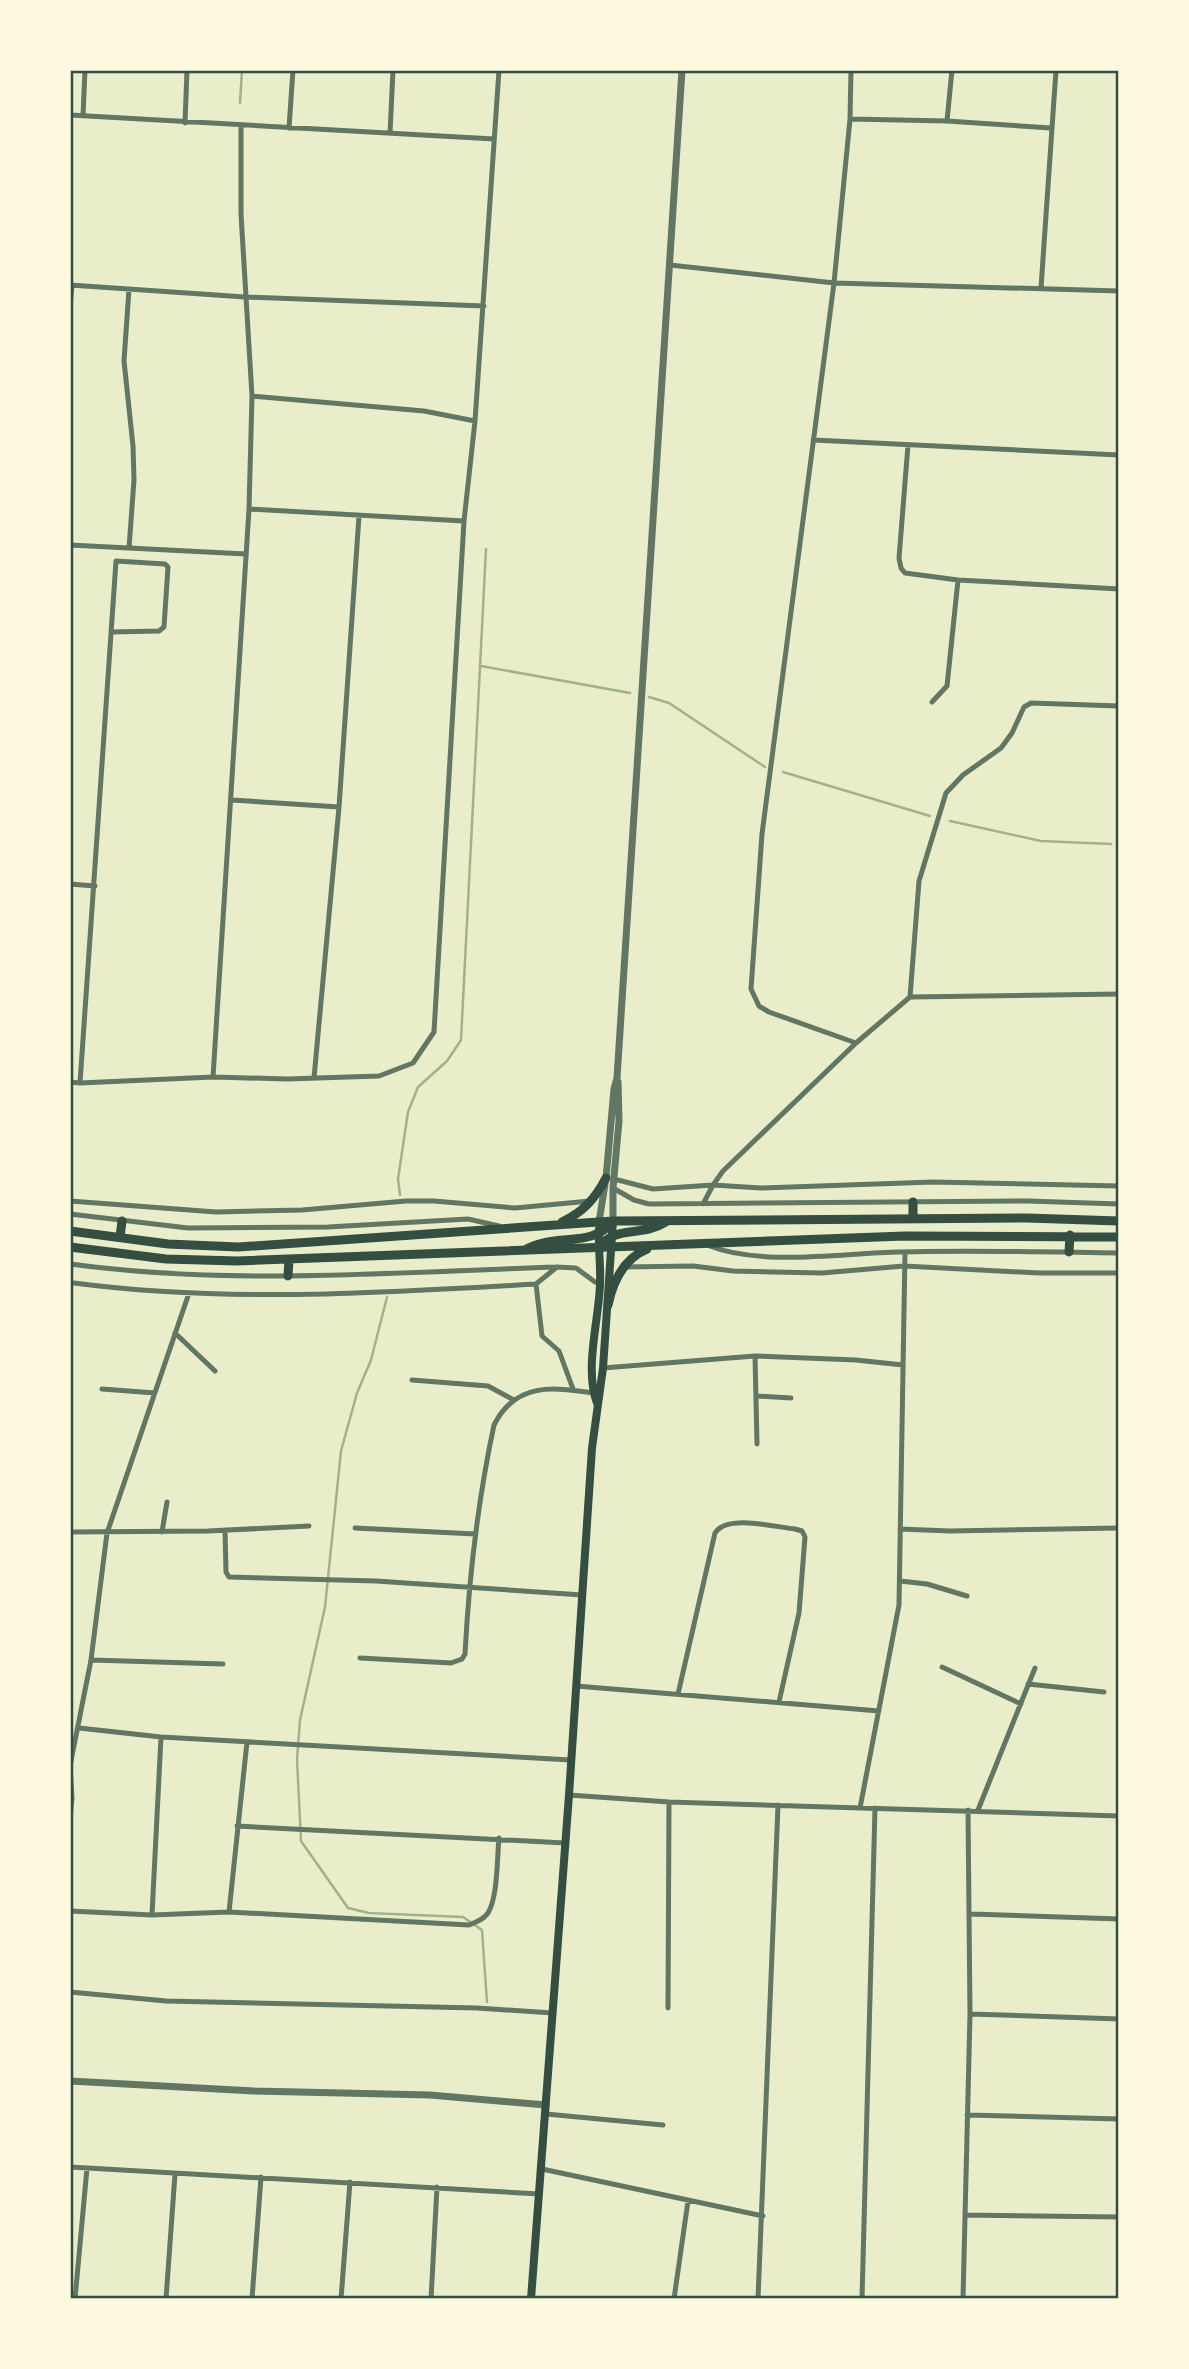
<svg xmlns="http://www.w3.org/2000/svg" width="1189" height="2369" font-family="'PT Sans Narrow',sans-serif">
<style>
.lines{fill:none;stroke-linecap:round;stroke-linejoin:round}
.stream{stroke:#a3b18a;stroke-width:2.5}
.minor{stroke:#617663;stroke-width:5}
.tertiary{stroke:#617663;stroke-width:7}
.secondary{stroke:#344e41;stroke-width:8}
.trunk{stroke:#344e41;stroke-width:9}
.neatline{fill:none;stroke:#344e41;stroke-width:2.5}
</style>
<rect width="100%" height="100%" fill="#e9edc9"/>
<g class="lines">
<!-- stream -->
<path class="stream" d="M240,103L242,70
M481,666L630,693
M649,697L669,703L765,767
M783,772L930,816
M950,821L1041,841L1111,844
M400,1195L398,1179L408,1112L418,1087L447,1061L461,1040L486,549
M387,1297L371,1360L357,1393L341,1451L325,1607L300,1720L297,1759L301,1841L348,1908L369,1913L463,1917L482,1930L487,2002"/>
<!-- minor -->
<path class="minor" d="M851,70L850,119L834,283L762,834L751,989L759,1006L769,1012L856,1043
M70,115L494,139
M83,116L85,70
M850,119L947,121L1051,128
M947,121L952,70
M185,123L187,70
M289,128L293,70
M390,133L393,70
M670,265L834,283L1119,291
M70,285L245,297L484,306
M1041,288L1056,70
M129,289L124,361L133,446L134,480L129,548
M70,306L72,285
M252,396L424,411L475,421L499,70
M813,440L1119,455
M908,445L899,558L901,568L905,573L958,580L1119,589
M249,509L464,521
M70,545L246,554
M932,702L947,686L958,580
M232,800L339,807
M70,884L95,886
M910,997L919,881L946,793L963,775L1001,748L1012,733L1024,707L1031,703L1119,706
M213,1077L287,1079L379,1076L413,1063L434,1032L464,521L475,421
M314,1078L339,807L359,516
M70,1082L80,1083L213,1077L249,509L252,396L241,214V127
M80,1083C93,909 103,735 116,561L165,564L168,567L164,627L159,631L111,632
M614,1179L653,1189L713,1185L761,1188L933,1182L1119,1186
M613,1188L634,1200L649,1204L1028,1201L1119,1204
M70,1201L216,1212L302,1210L406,1201H434L515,1208L590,1201
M703,1204L713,1185L723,1171L856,1043L910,997L1119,994
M70,1214L188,1228L328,1227L468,1219L499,1226
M707,1245C762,1267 841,1253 899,1252C972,1250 1046,1252 1119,1253
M70,1264C232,1286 394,1272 557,1267L576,1268L595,1282L600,1283
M623,1267L693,1266L733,1271L822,1273L904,1266L1039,1273H1119
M74,1283C227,1303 382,1293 536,1284L557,1267
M536,1284L542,1336L559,1351L573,1389
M175,1333L215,1371
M755,1356L757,1444
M603,1368L755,1356L856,1360L903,1365
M412,1380L488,1386L512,1399
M102,1389L155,1393
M756,1396L791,1398
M355,1528L475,1534
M900,1529L950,1531L1119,1528
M225,1530L226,1572L229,1577L376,1581L582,1595
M70,1532L208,1531L309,1526
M162,1532L167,1502
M900,1581L927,1584L967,1596
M360,1658L451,1663L462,1659L465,1654C469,1577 478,1500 494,1425C516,1382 552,1387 594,1393
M91,1660L223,1664
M942,1667L1021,1704
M1028,1684L1104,1692
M576,1686L879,1711
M678,1694L715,1533C727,1514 775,1527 795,1529L802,1531L805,1537L799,1613L779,1702
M79,1728L161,1737L571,1760
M70,1766L91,1660L107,1533L189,1293
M70,1767L72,1798L70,1819
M569,1795L669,1802L1119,1816
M860,1808L899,1605L905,1252
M978,1810L1035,1668
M237,1826L565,1843
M70,1911L152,1915L229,1912L469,1925C476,1922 483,1920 488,1913C498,1897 497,1857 499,1838
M229,1912L247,1742
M971,1914L1119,1919
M152,1915L161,1737
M70,1992L166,2001L477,2008L553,2013
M668,2008L669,1802
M970,2014L1119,2019
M546,2114L663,2125
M967,2115L1119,2119
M70,2167L539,2194
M542,2169L763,2216
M965,2215L1119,2217
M75,2299L87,2168
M166,2299L175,2174
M252,2299L261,2177
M341,2299L350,2182
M431,2299L437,2187
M674,2299L688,2201
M758,2299L778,1805
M862,2299L875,1808
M963,2299L970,2014L968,1810"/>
<!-- tertiary -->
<path class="tertiary" d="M613,1221V1188L619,1121L618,1082
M599,1222L606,1178L614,1089L617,1078L682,70
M70,2081L254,2091L430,2095L546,2105"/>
<!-- secondary -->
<path class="secondary" d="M597,1403C584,1369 599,1320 600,1284C601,1266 598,1247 599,1229
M531,2299L569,1795L592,1448L603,1368L613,1221"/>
<!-- trunk -->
<path class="trunk" d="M913,1202V1219
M562,1222C583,1212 595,1199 606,1178
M70,1231L168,1244L238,1247L613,1221L1027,1218L1119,1221
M120,1237L122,1221
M70,1247L166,1259L237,1261L905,1236L1119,1237
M598,1248C617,1224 640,1238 666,1222
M525,1250C556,1232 592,1249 613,1221
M1069,1252L1070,1235
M288,1276L289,1259
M608,1305C613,1281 623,1259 647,1249"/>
</g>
<!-- border -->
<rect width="1189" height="2369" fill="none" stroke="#fefae0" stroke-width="144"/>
<rect x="72" y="72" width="1045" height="2225" class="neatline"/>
</svg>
